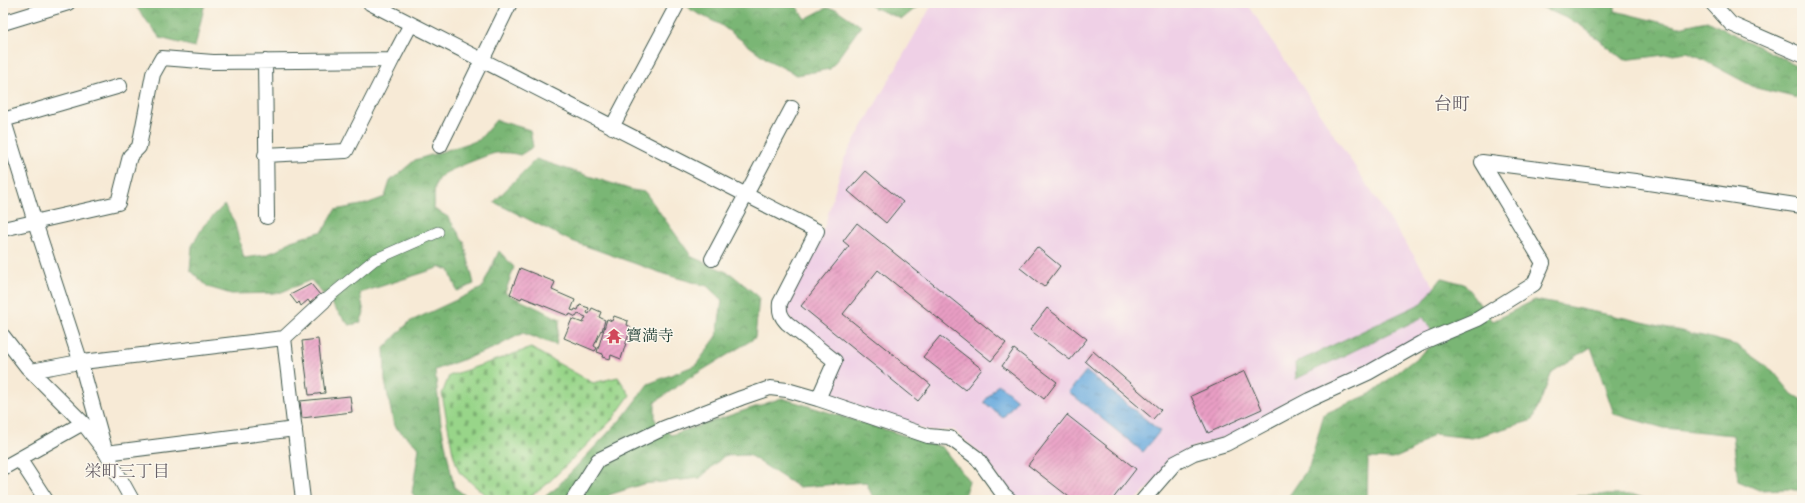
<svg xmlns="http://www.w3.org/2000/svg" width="1805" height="503" font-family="'IM FELL DW Pica','Noto Serif JP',serif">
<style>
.built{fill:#efd0e6}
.forest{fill:url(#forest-crowns);stroke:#4c7a54}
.cemetery{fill:url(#cemetery-stones);stroke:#5c895e}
.water{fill:url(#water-ripples);stroke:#457489}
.building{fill:url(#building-hatch)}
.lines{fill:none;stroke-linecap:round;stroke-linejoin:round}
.pedestrian-casing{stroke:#3f574c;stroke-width:12}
.minor-casing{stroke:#3f574c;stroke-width:16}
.pedestrian{stroke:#fff;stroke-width:11}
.minor{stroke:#fff;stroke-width:14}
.labels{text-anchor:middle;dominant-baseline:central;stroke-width:3;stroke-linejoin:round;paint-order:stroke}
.poi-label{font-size:16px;fill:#1f3d34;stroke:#fbf7ec;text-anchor:start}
.neighbourhood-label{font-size:17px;fill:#665f66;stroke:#fbf7ec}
.quarter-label{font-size:18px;fill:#665f66;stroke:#fbf7ec}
</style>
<defs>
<pattern id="forest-crowns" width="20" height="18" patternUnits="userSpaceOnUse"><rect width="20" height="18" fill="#7ab675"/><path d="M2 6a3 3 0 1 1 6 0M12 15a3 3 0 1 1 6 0" fill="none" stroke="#639561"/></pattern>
<pattern id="cemetery-stones" width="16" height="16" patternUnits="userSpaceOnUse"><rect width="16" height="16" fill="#98d589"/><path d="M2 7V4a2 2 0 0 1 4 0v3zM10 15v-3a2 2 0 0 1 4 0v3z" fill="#7bae71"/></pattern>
<pattern id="water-ripples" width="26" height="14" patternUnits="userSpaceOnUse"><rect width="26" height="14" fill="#6babde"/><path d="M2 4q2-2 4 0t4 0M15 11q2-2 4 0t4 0" fill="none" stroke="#578cb5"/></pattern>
<pattern id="building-hatch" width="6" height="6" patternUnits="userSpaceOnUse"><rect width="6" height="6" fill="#e99ec4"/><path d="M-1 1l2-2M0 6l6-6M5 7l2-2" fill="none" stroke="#bc82a0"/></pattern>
</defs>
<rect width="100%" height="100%" fill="#fbf7ec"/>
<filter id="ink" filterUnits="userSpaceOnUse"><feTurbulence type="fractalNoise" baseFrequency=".025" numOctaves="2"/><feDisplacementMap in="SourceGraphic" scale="8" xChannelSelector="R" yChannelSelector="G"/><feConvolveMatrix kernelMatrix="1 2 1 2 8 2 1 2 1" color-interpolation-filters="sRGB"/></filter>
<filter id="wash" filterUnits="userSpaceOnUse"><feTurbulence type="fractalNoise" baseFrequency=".012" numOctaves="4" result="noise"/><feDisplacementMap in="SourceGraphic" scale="16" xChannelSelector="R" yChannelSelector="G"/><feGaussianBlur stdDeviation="0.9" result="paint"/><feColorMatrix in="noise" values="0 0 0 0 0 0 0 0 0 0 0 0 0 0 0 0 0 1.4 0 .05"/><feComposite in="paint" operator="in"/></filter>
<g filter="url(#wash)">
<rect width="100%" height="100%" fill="#f7ead6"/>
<!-- built -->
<path class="built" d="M933,3H1247L1457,321L1232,435L1191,448L1136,500H1018L1010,493L984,457L954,430L928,431L828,396L826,391L841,360L792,321L785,308L824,228L844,159Z"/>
<!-- forest -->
<path class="forest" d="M133,3H205L195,47L160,38Z
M685,3H794L805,19L826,8L836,9L861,26L830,69L797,75L768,60L721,25L691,10Z
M868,3H922L902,19L872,7Z
M1533,3H1615V11L1679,27L1707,21L1802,68V99L1756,88L1688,52L1624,60L1579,24Z
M496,120L530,130L533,147L520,155C513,153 504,152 496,153C489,154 446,171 441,176C432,183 435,198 434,209L448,217L464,242L474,284L457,291L449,270L441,267L360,293L364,313L360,323L349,325L311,280L279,293L231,294L208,287L190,270L192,246L204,225L224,205L234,221L244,258L265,255L278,250L291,241L323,231L335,210L366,204L385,197L390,181L415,160L479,140Z
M536,159L632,190L645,192L692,257L731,274L759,297L755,338L688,379L655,402V420L671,435L782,398L942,447L969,481L963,500H874L866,482L798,487L749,455L724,456L700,478L643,484L609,495L605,500H540L555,489L623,417L648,384L696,365L717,336L722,300L707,286L667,275L569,240L494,202Z
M499,251L514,267L505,293L560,319L556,345L523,333L494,348L435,370L441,424L454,487L471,500H418L412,493L419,448L394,426L385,381L384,348L409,322L482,288Z
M1442,278L1464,284L1493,321L1535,300L1625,318L1707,337L1736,345L1773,371L1792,394L1802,400V491L1788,489L1759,490L1738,481L1733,435L1664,428L1614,414L1591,347L1552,372L1533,420L1472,438L1434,434L1411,451L1393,459L1368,458L1367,500H1286L1309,467L1324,414L1370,394L1438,341L1423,317L1296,379L1295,363L1422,303Z
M1580,495H1634L1649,500H1570Z"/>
<!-- cemetery -->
<path class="cemetery" d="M531,348L593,383L618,377L630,395L612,420L546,485L525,500H491L459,472L453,453L442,394L449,376Z"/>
<!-- water -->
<path class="water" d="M1086,371L1160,431L1143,452L1069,392Z
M998,384L1017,400L1003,418L984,402Z"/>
<g id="blocks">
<!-- building -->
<path class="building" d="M866,171L903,202L886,223L848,191Z
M857,223L1006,343L991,361L878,270L843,314L931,385L918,401L801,306L849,246L843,241Z
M1037,247L1060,266L1044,287L1020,268Z
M520,268L555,282L552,290L575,300L571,310L574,311L575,309L578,310L580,305L589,308L587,313L589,314L592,308L601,312L599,317L605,320L602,331L601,330L594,346L597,348L595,351L564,338L572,319L583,323L586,317L578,314L576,317L570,314L569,316L522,297L521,299L510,294Z
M311,284L320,295L310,303L308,300L301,306L299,302L297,304L290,295Z
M1047,308L1087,339L1070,360L1030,330Z
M614,316L628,321L627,325L631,327L621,359L611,355L610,359L602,357L603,354L597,352L607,319L612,321Z
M940,336L982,369L965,390L923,357Z
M318,339L325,393L309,395L302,341Z
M1014,349L1057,382L1044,399L1002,366Z
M1093,351L1161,410L1153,419L1085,361Z
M1245,371L1262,409L1208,433L1191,396Z
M350,396L352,412L302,418L300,401Z
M1067,415L1136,469L1112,500H1073L1028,465Z"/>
</g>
</g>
<g filter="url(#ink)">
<use href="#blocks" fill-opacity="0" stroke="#3f574c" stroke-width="1"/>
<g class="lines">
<defs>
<path id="pedestrian" d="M324,301L374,260L438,232"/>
<path id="minor" d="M370,3L817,231L780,303C779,312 781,317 787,323L835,361L818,399
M1712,3L1731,24L1802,55
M3,23L68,3
M265,61L267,217
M3,118L35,222L81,363L106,453
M3,120L120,86
M612,127L676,7
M440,146L510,3
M265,155L346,151L392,60
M1482,162L1635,181L1802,206
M3,229L118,203L130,156L139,147L153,74L162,58L213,62L392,60L411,24
M712,259L792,108
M3,336L27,367L83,423L106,453L132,500
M284,338L303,500
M31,371L74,363L284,338L324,301
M106,453L295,429
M20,460L46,500
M3,468L83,423
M573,500L598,460L664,428L741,398L770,388L787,390L818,399L928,436L950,438L977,458L1003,494L1010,500
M1143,500L1175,463L1194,453L1226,444L1309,400L1368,373L1421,343L1478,319L1534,284L1543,263L1482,162"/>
</defs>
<!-- pedestrian casing -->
<use href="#pedestrian" class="pedestrian-casing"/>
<!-- minor casing -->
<use href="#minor" class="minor-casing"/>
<!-- pedestrian -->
<use href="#pedestrian" class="pedestrian"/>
<!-- minor -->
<use href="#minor" class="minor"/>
</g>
</g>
<!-- icons -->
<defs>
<symbol id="temple-bare" viewBox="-9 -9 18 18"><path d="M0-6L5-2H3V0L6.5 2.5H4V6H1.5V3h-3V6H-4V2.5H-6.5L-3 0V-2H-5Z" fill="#d1495b" stroke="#fbf7ec" stroke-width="2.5" paint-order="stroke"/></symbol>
</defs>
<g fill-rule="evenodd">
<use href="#temple-bare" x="603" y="325" width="22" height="22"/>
</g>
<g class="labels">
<!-- poi labels -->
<g class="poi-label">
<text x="626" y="336">寶満寺</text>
</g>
<!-- neighbourhood labels -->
<g class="neighbourhood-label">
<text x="127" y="472">栄町三丁目</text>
</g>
<!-- quarter labels -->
<g class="quarter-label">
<text x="1452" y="105">台町</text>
</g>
</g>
<!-- margin -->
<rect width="1805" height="503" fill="none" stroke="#fbf7ec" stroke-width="16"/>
</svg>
